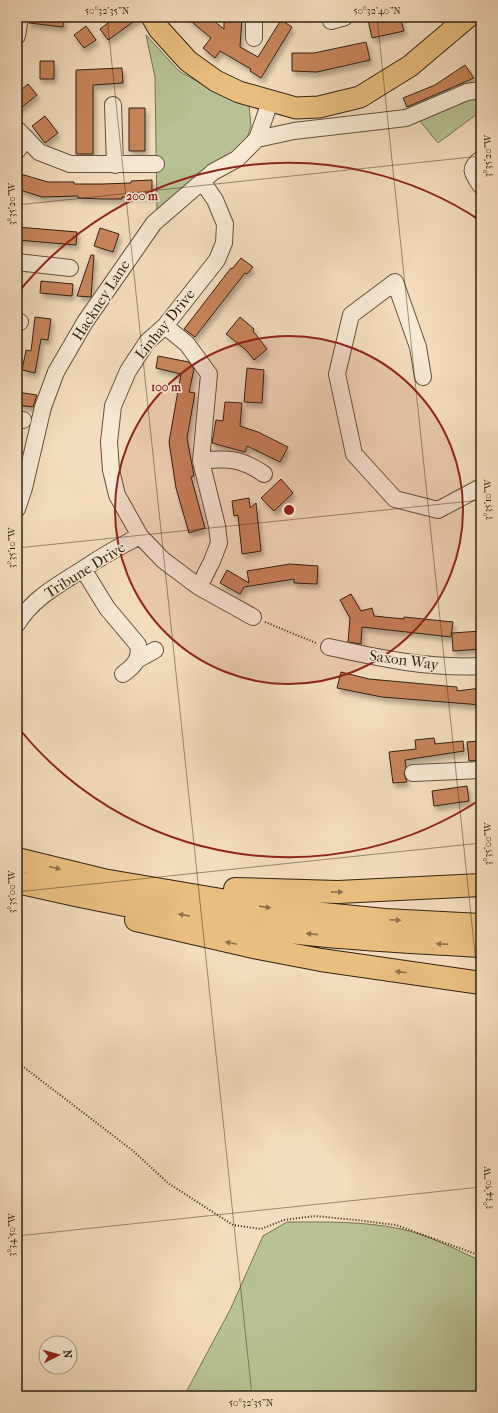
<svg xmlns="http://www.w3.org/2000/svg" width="498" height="1413" font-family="'IM FELL French Canon',serif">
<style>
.green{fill:#b8c294;stroke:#747253}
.building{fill:#c8855b;stroke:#312312;filter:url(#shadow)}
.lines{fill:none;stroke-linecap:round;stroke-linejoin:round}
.minor-casing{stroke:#62523d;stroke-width:18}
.major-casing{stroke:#312312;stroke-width:23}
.highway-casing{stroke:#312312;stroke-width:24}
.path{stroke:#312312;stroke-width:2;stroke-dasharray:1 2;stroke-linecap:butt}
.minor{stroke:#f8e9d5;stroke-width:16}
.major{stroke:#eabe7f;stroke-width:21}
.highway{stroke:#eabe7f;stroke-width:22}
.oneway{fill:#8e7048}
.ticks{fill:none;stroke:#312312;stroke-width:1;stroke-opacity:0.45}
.ring{fill:none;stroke:#8f2418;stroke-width:2}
.labels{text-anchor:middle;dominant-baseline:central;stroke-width:3;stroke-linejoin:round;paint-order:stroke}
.street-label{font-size:15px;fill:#312312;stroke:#f8e9d5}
.centre{fill:#8f2418;stroke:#f8e9d5;stroke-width:2}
.ring-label{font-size:12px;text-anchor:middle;font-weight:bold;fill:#8f2418;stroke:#f8e9d5;stroke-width:3;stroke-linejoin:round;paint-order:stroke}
.neatline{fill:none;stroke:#312312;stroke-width:1.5}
.ticks-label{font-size:10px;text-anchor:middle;fill:#312312}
</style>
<defs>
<filter id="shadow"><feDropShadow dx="2.5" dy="4.5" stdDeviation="2" flood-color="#0004"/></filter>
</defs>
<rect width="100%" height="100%" fill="#f4ddbe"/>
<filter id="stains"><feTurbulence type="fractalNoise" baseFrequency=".005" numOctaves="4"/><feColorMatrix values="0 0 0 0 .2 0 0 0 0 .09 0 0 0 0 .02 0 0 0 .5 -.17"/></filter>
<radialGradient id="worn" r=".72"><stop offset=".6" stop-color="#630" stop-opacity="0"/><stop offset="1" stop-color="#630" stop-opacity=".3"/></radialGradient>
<!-- green -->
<path class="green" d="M146,35L179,71L216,92L249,105L251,126L247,138L235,152L157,214L155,77Z
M481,98V111L438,143L419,120L466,100Z
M287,1222C326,1222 363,1221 401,1229C429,1235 455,1249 481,1261V1396H184L230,1310L263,1236Z"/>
<!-- building -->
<path class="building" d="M29,17H64L63,27L29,23Z
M116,17H140L108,40L100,29Z
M186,17H209L224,29V17H242L240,47L258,57L281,20L292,27L261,78L250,71L251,69L220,51L215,58L203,48L211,38Z
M380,17H400L404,31L372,38L368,20Z
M86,26L96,40L84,48L74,35Z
M366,42L370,60L317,72L292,71V53H314Z
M40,61H54V79H40Z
M465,65L474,78L407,107L403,98L435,85Z
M122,68L123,83L93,85V154H76V70Z
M28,84L37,95L17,111V93Z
M129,108H145V151H129Z
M45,116L58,133L45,143L32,126Z
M17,173L48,182H74V184H102L131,183V181L152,180V196L122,197V199H102L78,198V196L42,197L17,189Z
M17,227L77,232L76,245L17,240Z
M100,228L119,234L113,252L94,246Z
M91,255H94L91,297L77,296Z
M241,258L253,267L247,274L245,273L195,337L184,329L231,268L232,269Z
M41,281L73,284L72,296L40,293Z
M35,317L51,319L48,340L41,339L35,373L22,370L26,350L31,351Z
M240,317L254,329L253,331L267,349L254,360L246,350L226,334Z
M158,356L189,362L194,369L189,392L195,393L187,438L194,476L191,477L205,528L189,533L176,488L169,442L181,374L156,368Z
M247,368L264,370L262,403L244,402Z
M17,392L37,395L33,407L17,405Z
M225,402L242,403L240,426L258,432L288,447L280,462L247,446L245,452L212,443L216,420L223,421Z
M281,479L293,493L274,511L261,498Z
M249,498L250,508L256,503L261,551L242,554L238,515L234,516L232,501Z
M290,564L318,566L317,584L294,583V579L244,587L240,594L220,583L227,570L249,583L247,571Z
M351,594L361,611L372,608L374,616L404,619V617L453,622L451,637L362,627L361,644L348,642L350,618L340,600Z
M481,631V649L453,651L452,633Z
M341,672L369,679L457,687V691L481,688V705L382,697L337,688Z
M434,738L435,744L463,741L464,751L405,760L406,767L404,774L407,782L393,783L389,752L416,749L415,740Z
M481,741V760L469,761L467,742Z
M467,786L469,801L434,806L432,791Z"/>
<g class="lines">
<defs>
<path id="minor" d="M254,17V38
M450,18L452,17
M331,21L345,17
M17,36L20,17
M113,105L115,165
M17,129L39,152L70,164H156
M257,139L294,131L406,118L467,92L481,90
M17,151L26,138
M481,159C467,169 473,174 481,186
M202,181L215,200L225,224L224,243L217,260L165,326L147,342L128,371L113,406L109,442L111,470L117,495L140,536L163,560L199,587L253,617
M17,262L70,268
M17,322H20
M165,326L187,344L209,374L201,461L217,526L219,543L212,561L199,587
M423,377L418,347L395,282L351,315L337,374L354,454L395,499L438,510L481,487
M17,420H23
M201,461C227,458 241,458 264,474
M17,509L24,488L43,407L56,372L85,322L154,223L213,172L237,159L257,139L270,102
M83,569L107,608L138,645C141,659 134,666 123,674
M17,624C33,598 58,585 83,569C101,557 120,546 140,536
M329,647C379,658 429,669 481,666
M137,660L155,650
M413,773L481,770"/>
<path id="major" d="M152,17L159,29L188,61L216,81L239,92L296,108L319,107L360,97L410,66L468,17"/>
<path id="highway" d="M17,859L103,880L245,904L313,913L385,920L481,925
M17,882C107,903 199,920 291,932C354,940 418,942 481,946
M235,889L338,892L481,885
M136,920L258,948L321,960L481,983"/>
</defs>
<!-- minor casing -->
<use href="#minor" class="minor-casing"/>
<!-- major casing -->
<use href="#major" class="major-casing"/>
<!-- highway casing -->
<use href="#highway" class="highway-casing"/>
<!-- path -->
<path class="path" d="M265,622L316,643
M17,1062L132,1150L168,1183L233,1225L261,1229L284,1220L315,1216L356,1220L396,1225L481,1256"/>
<!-- minor -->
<use href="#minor" class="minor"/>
<!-- major -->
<use href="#major" class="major"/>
<!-- highway -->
<use href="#highway" class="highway"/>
</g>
<!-- one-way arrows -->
<defs><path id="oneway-solid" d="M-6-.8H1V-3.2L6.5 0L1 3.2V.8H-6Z"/></defs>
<g class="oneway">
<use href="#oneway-solid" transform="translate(55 868) rotate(13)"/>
<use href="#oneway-solid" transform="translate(337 892) rotate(-1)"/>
<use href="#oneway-solid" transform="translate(265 907) rotate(8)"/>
<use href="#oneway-solid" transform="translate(184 915) rotate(-169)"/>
<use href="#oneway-solid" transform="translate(395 920) rotate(3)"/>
<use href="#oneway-solid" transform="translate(312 934) rotate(-174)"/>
<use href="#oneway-solid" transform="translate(231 943) rotate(-168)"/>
<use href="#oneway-solid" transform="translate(442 944) rotate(-177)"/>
<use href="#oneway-solid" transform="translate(401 972) rotate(-173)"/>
</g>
<!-- ticks -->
<path class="ticks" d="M107,17L252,1396M377,17L481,1011M17,205L481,156M17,548L481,500M17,892L481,843M17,1236L481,1187"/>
<!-- distance rings -->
<circle cx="289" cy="510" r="174" fill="#8f2418" fill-opacity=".12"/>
<g class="ring">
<circle cx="289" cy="510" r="174"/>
<path d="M481 799A347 347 0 0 1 17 726M17 294A347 347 0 0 1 481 221"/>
</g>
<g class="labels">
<!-- street labels -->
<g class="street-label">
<text transform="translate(101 300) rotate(-57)">Hackney Lane</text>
<text transform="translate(165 324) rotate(-51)">Linhay Drive</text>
<text transform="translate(85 570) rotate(-32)">Tribune Drive</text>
<text transform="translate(404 660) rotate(8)">Saxon Way</text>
</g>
</g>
<circle cx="289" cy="510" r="6" class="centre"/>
<g class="ring-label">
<text x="142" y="200">200 m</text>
<text x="166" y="391">100 m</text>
</g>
<!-- margin -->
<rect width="498" height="1413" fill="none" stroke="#f4ddbe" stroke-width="44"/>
<!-- north arrow -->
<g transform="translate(58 1355) rotate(84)"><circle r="19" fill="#f8e9d5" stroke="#a89a87"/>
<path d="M0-3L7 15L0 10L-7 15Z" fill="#8f2418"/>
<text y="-6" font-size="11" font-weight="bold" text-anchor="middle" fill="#312312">N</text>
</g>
<rect x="22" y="22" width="454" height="1369" class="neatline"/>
<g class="ticks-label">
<text x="107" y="14">50°32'35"N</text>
<text x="377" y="14">50°32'40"N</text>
<text transform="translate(487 156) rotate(-90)" y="4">3°35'20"W</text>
<text transform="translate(11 204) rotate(-90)" y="4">3°35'20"W</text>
<text transform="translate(487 500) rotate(-90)" y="4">3°35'10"W</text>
<text transform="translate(11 548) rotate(-90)" y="4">3°35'10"W</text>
<text transform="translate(487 844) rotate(-90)" y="4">3°35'00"W</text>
<text transform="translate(11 892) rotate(-90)" y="4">3°35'00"W</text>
<text transform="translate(487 1188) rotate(-90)" y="4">3°34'50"W</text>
<text transform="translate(11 1235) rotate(-90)" y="4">3°34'50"W</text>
<text x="251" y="1406">50°32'35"N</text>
</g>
<rect width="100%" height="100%" filter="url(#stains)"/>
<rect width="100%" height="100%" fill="url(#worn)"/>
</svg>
